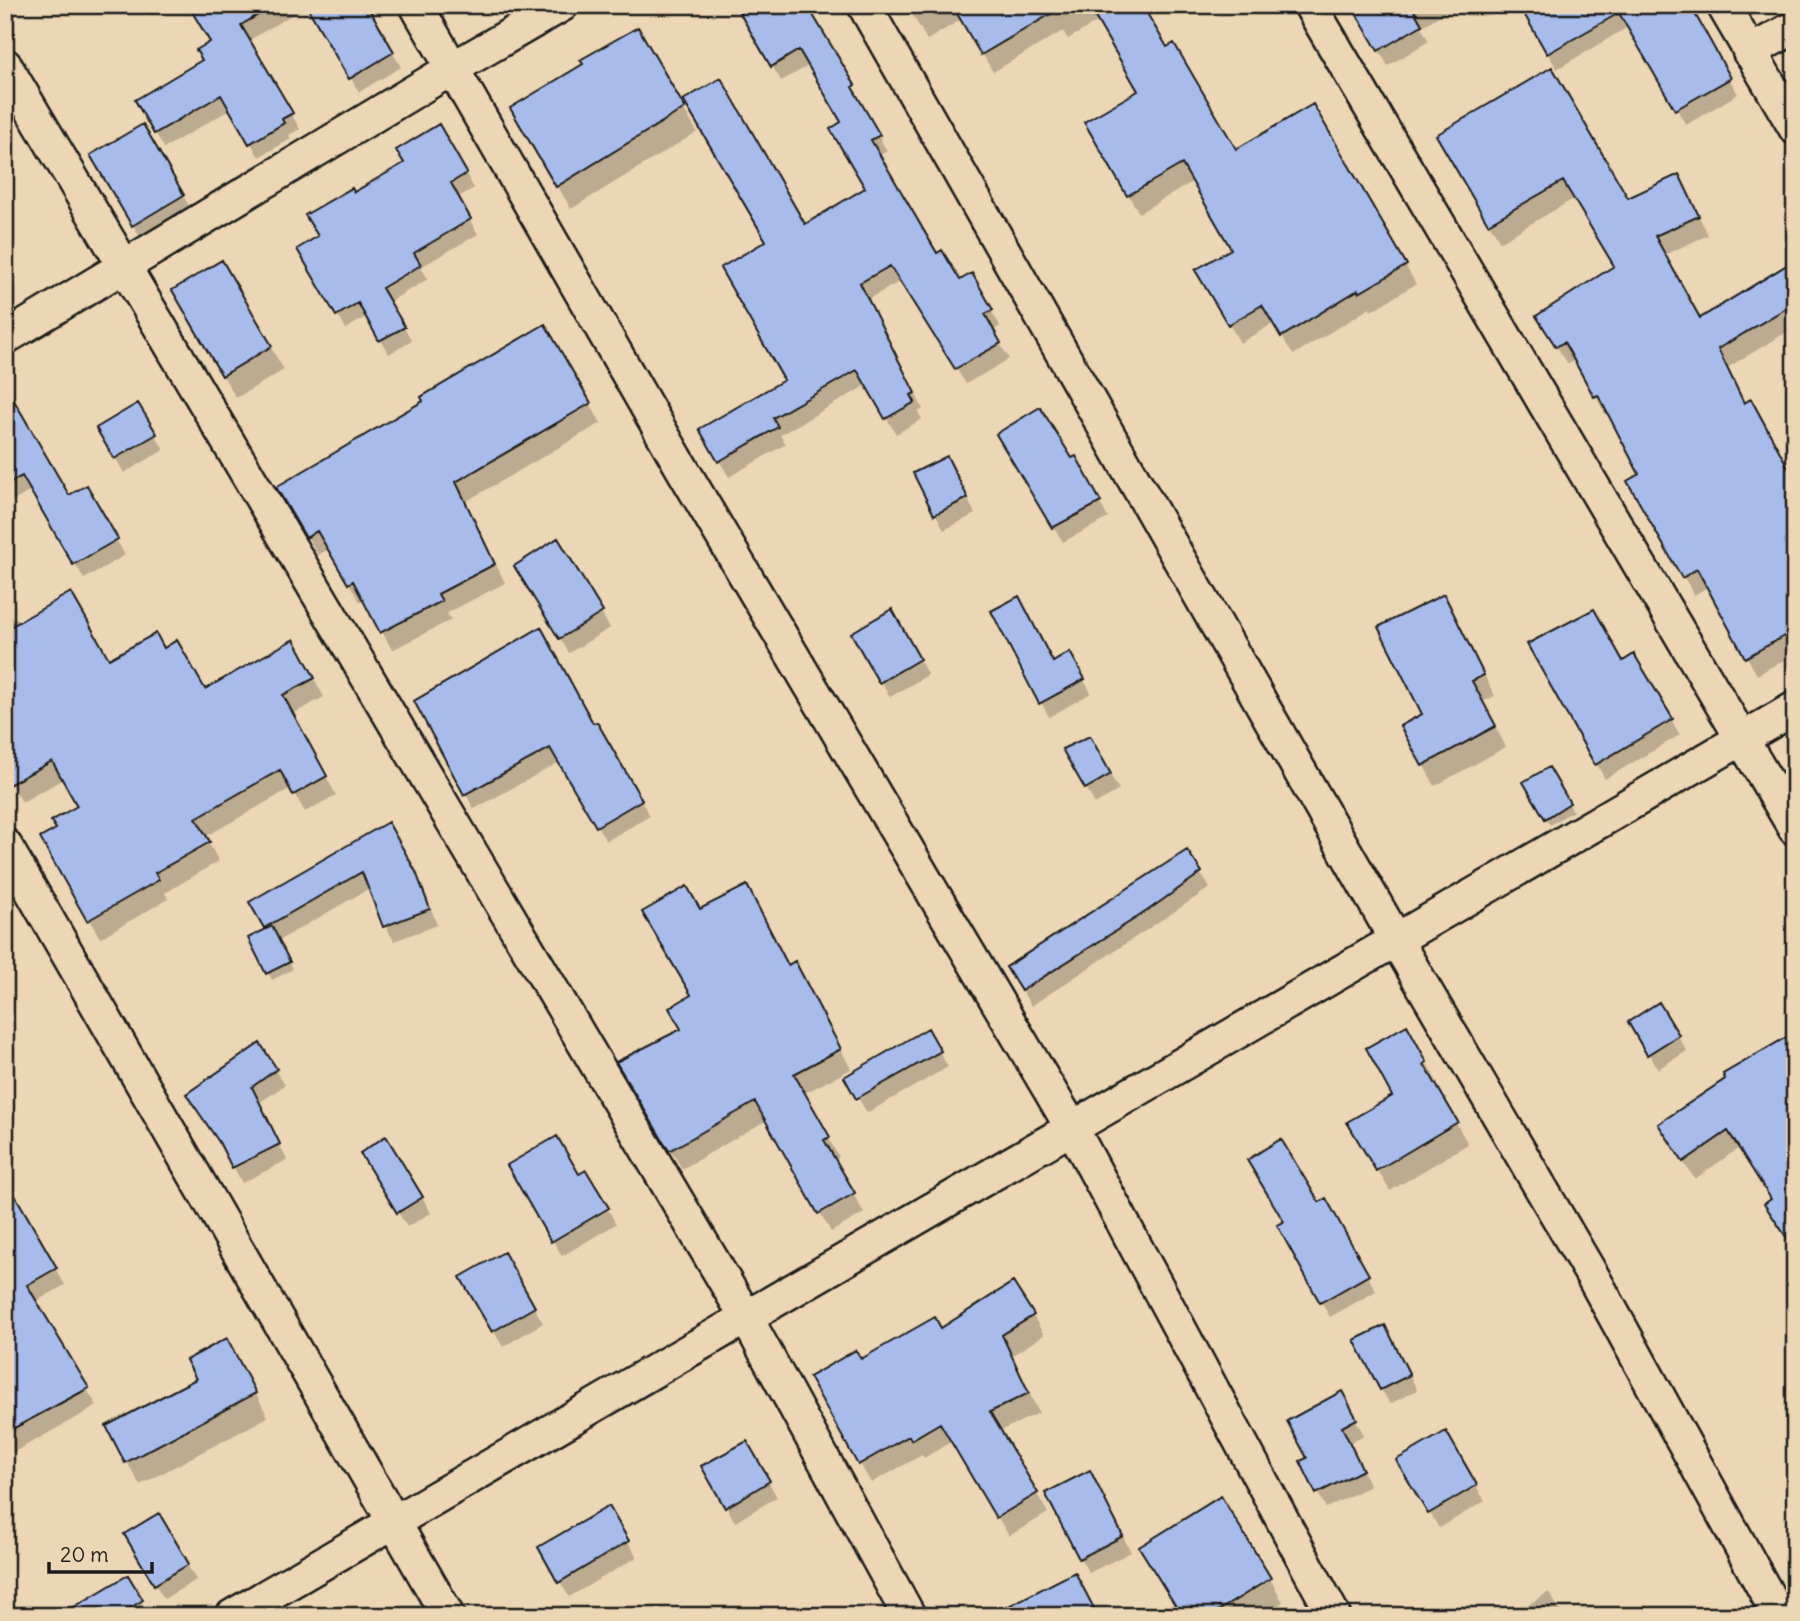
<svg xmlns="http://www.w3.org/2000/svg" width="1800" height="1621" font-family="Delius,sans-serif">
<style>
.shadow{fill:#0003}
.building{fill:#a8bceb;stroke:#1c1c1c;stroke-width:2}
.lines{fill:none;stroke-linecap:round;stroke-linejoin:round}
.street-casing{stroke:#1c1c1c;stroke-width:37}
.street{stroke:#ecd6b5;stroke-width:32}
</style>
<rect width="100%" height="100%" fill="#ecd6b5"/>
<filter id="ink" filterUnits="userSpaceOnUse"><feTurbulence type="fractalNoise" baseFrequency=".0143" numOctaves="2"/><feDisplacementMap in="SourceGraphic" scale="14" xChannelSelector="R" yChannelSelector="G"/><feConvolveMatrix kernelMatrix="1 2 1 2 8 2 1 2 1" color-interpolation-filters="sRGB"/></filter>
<g filter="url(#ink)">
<!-- shadow -->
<path class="shadow" d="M190,5H308L248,41L300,129L289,135L291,139L259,157L231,109L164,148L137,101L205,61L212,42Z
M308,5L393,53L401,67L359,92Z
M737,5H805L862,102L859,103L887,151L879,156L937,256L959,282L971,275L1000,326L993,331L1009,359L966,384L901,281L868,299L923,409L918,412L922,419L896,434L867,385L780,435L786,444L729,477L701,430L786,381L804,227L867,188L843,123L810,65L781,81Z
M907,5H1140L1166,49L1235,151L1313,106L1416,284L1371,311L1370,308L1293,355L1274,323L1240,343L1198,270L1234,249L1194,181L1139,213L1086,123L1140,92L1099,21L1068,39L1063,31L993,72L962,19L927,40Z
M1353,5H1457L1421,27L1429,41L1388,66Z
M1520,5L1688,6L1738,94L1686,125L1635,37L1632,39L1626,28L1557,69Z
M637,29L697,132L571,209L512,108L585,65Z
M143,126L192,211L142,240L93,155Z
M438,127L474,188L457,198L478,234L421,267L428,279L389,302L412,341L389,354L367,316L346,329L299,249L320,237L353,194L406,164Z
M1438,135L1627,201L1679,176L1708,235L1664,255L1700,320L1795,262V327L1727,368L1745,404L1795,482V654L1757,675L1708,587L1694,595L1630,481L1642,475L1609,413L1606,415L1576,360L1568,364L1549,335L1616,267L1575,198L1500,242Z
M222,262L284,370L236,398L174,291Z
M545,326L601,423L465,502L505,583L447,613L451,620L392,650L365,599L360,602L329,549L318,555L279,488L426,402Z
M5,388L68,497L86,487L125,555L84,579L32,490L5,506Z
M138,405L164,450L124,473L98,428Z
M998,435L1071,461L1084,474L1108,518L1063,542Z
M955,473L975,514L944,530L915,474Z
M558,541L610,628L569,653L517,567Z
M1443,596L1495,696L1482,702L1506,747L1435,786L1402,727L1424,715Z
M891,611L928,675L890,697L853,633Z
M993,612L1053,664L1070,655L1091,693L1049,717Z
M17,618L20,624L109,662L164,650L205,692L304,660L324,697L293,714L336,795L305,812L291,788L205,837L219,861L165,893L168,899L100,938L42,839L58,829L79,807L64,779L22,802L5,773V619L7,623Z
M1530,645L1623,663L1633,657L1680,735L1605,779Z
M416,702L593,726L596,724L650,816L606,841L560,762L474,809Z
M1089,738L1119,790L1095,804L1065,750Z
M1548,769L1573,811L1550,825L1526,783Z
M387,825L424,890L437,925L394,941L385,926L370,888L278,941L293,969L272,980L250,939L267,930L252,903Z
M1187,852L1210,888L1031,1006L1008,967Z
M700,911L788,966L806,982L851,1069L803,1094L839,1157L834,1160L864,1213L831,1232L767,1120L682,1169L619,1062L683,1030L693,996Z
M1659,1005L1687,1051L1658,1069L1630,1022Z
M927,1030L948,1067L867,1113L846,1077Z
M1795,1034V1249L1766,1205L1772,1200L1739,1148L1695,1179L1670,1143Z
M259,1046L285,1085L259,1103L287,1160L242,1183L225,1150Z
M1419,1049L1438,1084L1435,1086L1468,1144L1390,1191L1350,1123L1394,1097Z
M363,1153L422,1197L431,1213L407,1227Z
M509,1166L578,1176L587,1172L616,1224L562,1256Z
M5,1184L65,1285L35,1302L97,1406L5,1457Z
M1325,1200L1376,1291L1330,1317L1279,1226Z
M503,1254L543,1323L503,1347L462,1277Z
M1033,1316L1044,1335L1011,1356L1039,1413L1000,1431L1048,1513L1009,1536L952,1441L924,1458L922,1455L871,1483L811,1377L940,1330Z
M1393,1342L1417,1390L1390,1404L1381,1389Z
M240,1364L268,1417L140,1485L127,1462Z
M1341,1393L1364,1435L1349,1443L1370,1486L1326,1508L1318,1493L1309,1459Z
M1445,1434L1485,1501L1439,1528L1399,1461Z
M746,1443L777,1497L735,1522L704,1467Z
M1098,1488L1131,1552L1089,1573L1080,1558Z
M1795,1503V1521L1787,1507Z
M608,1508L637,1557L569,1597L540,1548Z
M158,1516L196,1580L164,1599L126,1534Z
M127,1578L149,1614L145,1616H61Z
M1270,1579L1283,1602L1261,1616H1183Z
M1549,1592L1563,1616H1509Z"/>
<!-- building -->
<path class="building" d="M188,5H275L241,25L293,113L282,119L284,123L249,144L221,95L154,134L135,100L202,60L196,50L210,42Z
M306,5H367L394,52L349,79Z
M735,5H807L855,85L852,87L880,135L871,140L937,253L942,250L960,280L972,273L993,310L985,314L1001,343L955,369L890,266L860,283L915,393L911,395L915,402L885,419L857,370L773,418L778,427L718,462L699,429L784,380L720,268L766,241L683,100L721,78L805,224L865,188L830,129L841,122L799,50L771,67Z
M952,5H1066L981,55Z
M1088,5H1142L1167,47L1174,43L1236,149L1313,104L1407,265L1359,293L1358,290L1281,337L1262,305L1228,325L1195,270L1231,249L1182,164L1127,196L1084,122L1138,91Z
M1351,5H1411L1422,25L1378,51Z
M1519,5H1690L1731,78L1675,110L1619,13L1547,54Z
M638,27L685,108L556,187L510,108L583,64L580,60Z
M1552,67L1628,198L1679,174L1699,216L1655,236L1700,318L1795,260V303L1718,349L1744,403L1751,399L1795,480V630L1745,658L1697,569L1682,578L1627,481L1639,474L1598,395L1594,397L1564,342L1556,347L1536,316L1614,266L1563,181L1488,224L1436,135Z
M143,124L184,195L132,226L90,155Z
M439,124L467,173L451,183L471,219L414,253L421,265L382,288L405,327L379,341L358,303L336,316L297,249L318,236L305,215L352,188L354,192L404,163L396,150Z
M222,260L272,346L222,376L172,290Z
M545,324L591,403L456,482L495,564L438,594L442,601L380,633L353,581L348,584L317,531L306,538L276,487L423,401L421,397Z
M5,385L69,495L87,485L118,539L73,565L22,476L5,485Z
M138,403L157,434L114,459L96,428Z
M1040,407L1072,458L1076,456L1101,502L1052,528L996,434Z
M947,456L968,498L934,515L913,473Z
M558,538L603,612L559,639L514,566Z
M71,592L109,659L156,633L164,648L177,640L205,689L294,639L315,678L283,695L327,776L293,795L280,770L196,818L210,842L155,873L159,880L87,921L40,838L56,829L51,821L77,806L52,761L5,787V630Z
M1444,594L1484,675L1472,681L1496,726L1422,766L1400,726L1422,714L1378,627Z
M1019,596L1053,662L1070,652L1085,679L1039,704L991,611Z
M892,609L920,659L879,683L851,633Z
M1594,609L1623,661L1634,654L1673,719L1595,765L1527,644Z
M541,627L593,723L597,722L642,800L596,827L550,748L464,795L414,701Z
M1090,736L1111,774L1085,789L1062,749Z
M1549,767L1570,803L1545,819L1523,782Z
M388,822L416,872L430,909L383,927L362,872L264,928L249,902Z
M1187,850L1202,872L1147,911L1021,991L1006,967Z
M747,885L788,965L795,961L841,1049L794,1074L830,1137L824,1140L855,1193L818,1214L755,1102L669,1151L616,1062L681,1029L669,1008L691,995L642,912L687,886L700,909Z
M272,926L290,962L266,974L248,938Z
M1659,1002L1679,1035L1647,1055L1628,1022Z
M1407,1025L1427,1062L1424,1064L1458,1122L1376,1171L1347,1122L1392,1096L1366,1048Z
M928,1028L941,1051L856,1099L844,1077Z
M1795,1032V1250L1764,1204L1771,1199L1728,1131L1683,1162L1658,1124L1725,1079L1723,1074Z
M260,1043L277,1069L252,1087L280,1144L232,1168L219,1142L186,1094Z
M386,1136L423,1197L397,1213L360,1153Z
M557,1136L579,1174L586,1170L609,1208L551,1242L507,1165Z
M1281,1139L1319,1202L1326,1198L1369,1275L1320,1303L1277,1225L1284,1222L1247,1160Z
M5,1178L57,1268L27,1285L89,1388L5,1433Z
M504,1252L535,1307L492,1332L460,1277Z
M1013,1282L1034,1315L1002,1335L1029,1393L990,1412L1038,1493L996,1518L940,1423L911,1440L909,1436L858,1465L809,1377L856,1350L861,1359L935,1317L941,1328Z
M1385,1325L1410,1375L1380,1390L1354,1340Z
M227,1338L256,1393L125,1463L106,1426L196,1379L186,1360Z
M1342,1391L1357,1419L1342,1427L1363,1470L1316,1494L1300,1461L1307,1458L1287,1421Z
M1446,1431L1477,1485L1428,1514L1396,1460Z
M747,1441L770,1481L725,1508L701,1466Z
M1090,1470L1123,1536L1079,1559L1045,1493Z
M1221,1496L1271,1578L1210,1616H1182L1139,1547Z
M609,1506L629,1541L558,1583L538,1547Z
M159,1513L189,1564L154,1585L124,1534Z
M1075,1572L1098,1616H989Z
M128,1575L143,1600L117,1616H59Z"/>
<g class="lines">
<defs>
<path id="street" d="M416,5L683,470L1072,1128L1334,1616
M864,5L1396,940L1593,1277L1779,1616
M1310,5L1795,829
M1723,5L1795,128
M1749,52L1795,27
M5,65L746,1317L909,1616
M5,338L453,68L562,5
M5,845L448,1616
M232,1616L1795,708"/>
</defs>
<!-- street casing -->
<use href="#street" class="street-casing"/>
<!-- street -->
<use href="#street" class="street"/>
</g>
</g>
<!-- margin -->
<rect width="1800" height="1621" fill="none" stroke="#ecd6b5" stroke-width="28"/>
<rect x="14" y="14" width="1772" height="1593" fill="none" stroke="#1c1c1c" stroke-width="2.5" filter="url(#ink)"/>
<!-- scale -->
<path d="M49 1562v10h103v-10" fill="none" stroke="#1c1c1c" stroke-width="3.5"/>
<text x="60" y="1562" font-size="21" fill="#1c1c1c" stroke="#ecd6b5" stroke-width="5" paint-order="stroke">20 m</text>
</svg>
